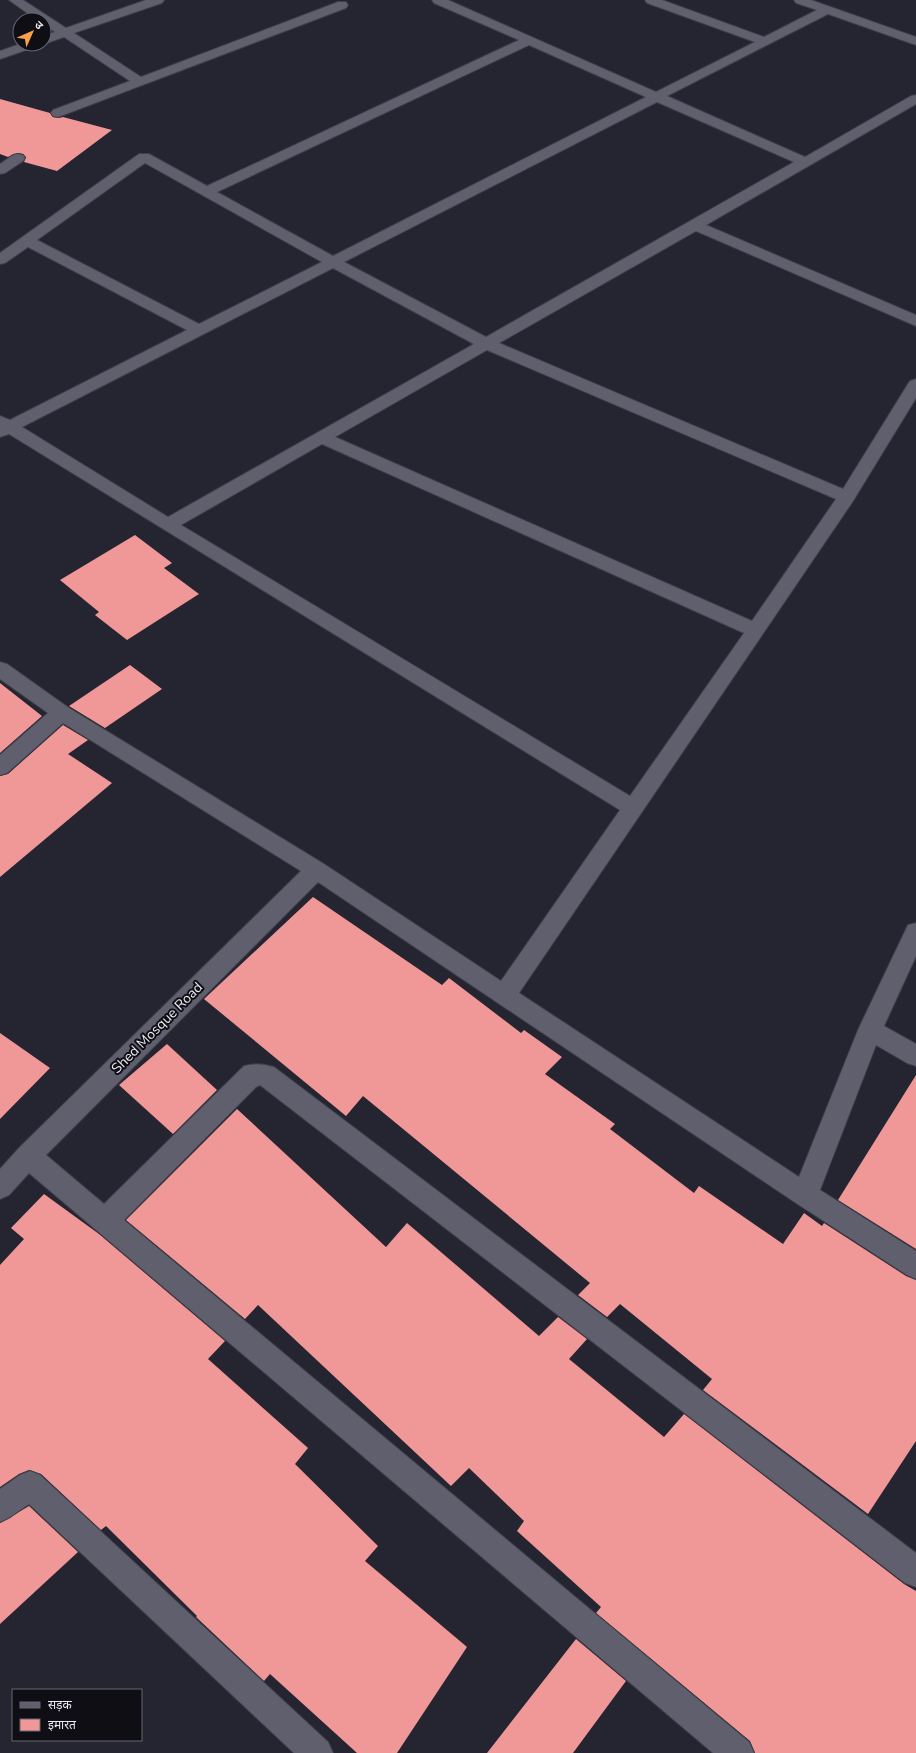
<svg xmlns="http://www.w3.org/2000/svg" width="916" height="1753" font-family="'Nunito Sans','Noto Sans Devanagari',sans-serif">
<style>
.building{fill:#f09897}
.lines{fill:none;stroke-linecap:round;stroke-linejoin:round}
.street-casing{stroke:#3f3e49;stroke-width:2}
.street{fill:#605f6e;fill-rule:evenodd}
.labels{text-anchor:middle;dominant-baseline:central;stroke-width:4;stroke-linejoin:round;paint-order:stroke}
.street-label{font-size:14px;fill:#ecebf4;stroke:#0e0e14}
</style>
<rect width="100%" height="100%" fill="#252431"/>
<!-- building -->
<path class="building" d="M0,99L50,113L53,117L59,118L63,117L112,130L57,171L24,162L26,157L23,154L18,153L8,157L0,154Z
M135,535L172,563L164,568L199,594L127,640L95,615L99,612L60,580Z
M130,665L162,689L105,728L69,706Z
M0,683L42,716L0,753Z
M63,725L88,740L68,754L112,783L0,877V776L8,774Z
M313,897L442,985L449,978L521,1033L524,1030L562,1057L545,1074L615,1124L610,1129L694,1193L699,1186L783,1244L804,1213L822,1226L824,1223L906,1276L916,1280V1441L868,1514L703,1390L712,1379L620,1304L607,1317L578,1295L590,1283L363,1096L346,1116L204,999Z
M0,1033L50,1068L0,1119Z
M167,1044L217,1090L173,1134L119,1085Z
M916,1075V1249L838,1200Z
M237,1109L386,1247L407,1223L539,1336L558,1317L587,1339L569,1359L664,1437L684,1414L904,1584L916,1591V1753H755L750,1741L596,1613L601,1607L517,1531L524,1521L469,1468L451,1486L258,1305L245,1319L126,1220Z
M44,1194L99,1234L225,1341L208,1359L308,1448L295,1464L378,1546L365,1561L467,1647L397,1753H357L270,1674L264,1681L196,1617L197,1616L106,1526L101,1530L41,1474L29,1470L19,1474L0,1487V1265L24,1239L11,1228Z
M29,1506L78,1552L0,1624V1523Z
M576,1639L626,1681L573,1753H487Z"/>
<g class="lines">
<defs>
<path id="street" d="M9,0H23L66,28L146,0H164L162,3L74,33L141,77L338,2H346L348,5L346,8L58,117L53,116L51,113L53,110L130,81L64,37L44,44V36L55,32L44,24V20H37Z
M432,0H448L656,92L755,42L647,3L645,0H662L764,37L817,10L796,3L794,0H811L916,37V45L828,14L667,96L805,157L911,96L916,95V104L706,225L916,315V326L696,231L499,343L843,489L908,384L910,381L916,379V398L853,501L519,993L799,1177L858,1030L908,925L916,923V956L884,1026L916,1044V1066L907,1063L876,1045L820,1190L916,1251V1279L907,1275L796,1203L318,882L46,1155L104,1204L244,1066C255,1063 263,1064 274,1067L916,1553V1587L905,1583L260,1085L256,1087L124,1220L749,1742L754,1753H713L29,1173L9,1195L0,1199V1169L19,1148L301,871L63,723L7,773L0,775V755L48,713L0,679V662L7,664L69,708L324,864L501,981L620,810L9,434L0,437V416L10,420L187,330L28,247L5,263L0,264V253L139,154H149L207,186L519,40L434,3ZM529,45L646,97L333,256L217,192ZM657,102L794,162L486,337L344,262ZM145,163L322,262L199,324L37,240ZM333,268L474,344L168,517L22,427ZM487,350L836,499L752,621L335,437ZM322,444L744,633L630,796L181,525Z
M20,44H37L35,47L0,59V51Z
M18,154L23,155L25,158L23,161L5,173L0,174V164L13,155Z
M30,1471L40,1475L328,1742L333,1753H294L29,1504L10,1517L0,1522V1489L20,1475Z"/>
</defs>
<!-- street casing -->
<use href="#street" class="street-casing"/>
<!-- street -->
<use href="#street" class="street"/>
</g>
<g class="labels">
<!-- street labels -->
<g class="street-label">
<text transform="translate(157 1028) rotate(-45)">Shed Mosque Road</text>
</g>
</g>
<!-- legend -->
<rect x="12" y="1689" width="130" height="52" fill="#0e0e14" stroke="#67666e"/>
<rect x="20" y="1702" width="20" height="6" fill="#605f6e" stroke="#67666e"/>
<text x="48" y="1709" font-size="12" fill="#ecebf4">सड़क</text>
<rect x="20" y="1719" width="20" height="12" fill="#f09897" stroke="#67666e"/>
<text x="48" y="1729" font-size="12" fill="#ecebf4">इमारत</text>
<!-- north arrow -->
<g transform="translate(32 32) rotate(45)"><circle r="19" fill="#0e0e14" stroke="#67666e"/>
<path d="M0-3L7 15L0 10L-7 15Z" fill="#f9a04d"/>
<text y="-6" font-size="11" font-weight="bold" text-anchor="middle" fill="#ecebf4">उ</text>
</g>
</svg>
